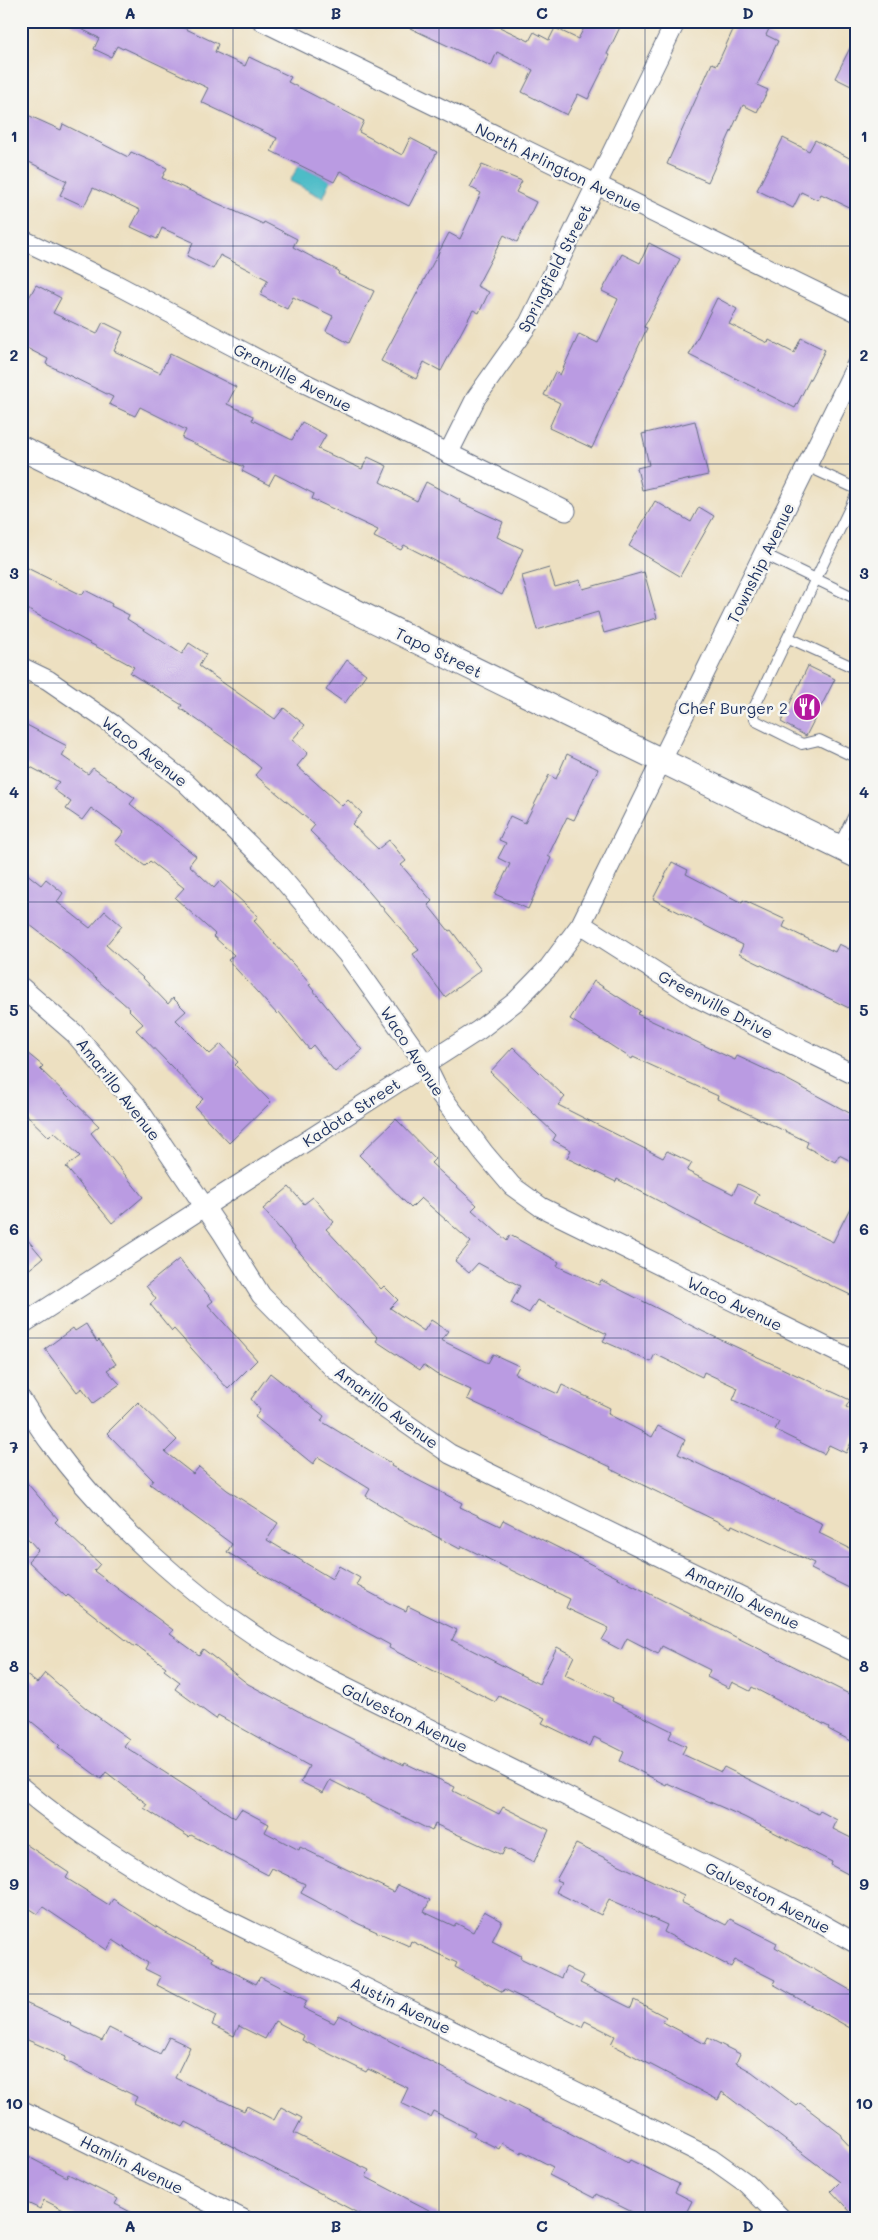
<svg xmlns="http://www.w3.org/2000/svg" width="878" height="2240" font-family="Mali,sans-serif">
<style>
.water{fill:#4ebcc7;stroke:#347692}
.building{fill:#ba9be2}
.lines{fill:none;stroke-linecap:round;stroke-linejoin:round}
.service-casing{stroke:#646d81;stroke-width:12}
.minor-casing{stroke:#646d81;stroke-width:21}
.tertiary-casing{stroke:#646d81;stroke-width:26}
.service{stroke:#fff;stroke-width:10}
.minor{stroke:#fff;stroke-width:19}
.tertiary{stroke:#fff;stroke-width:24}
.grid{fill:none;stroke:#1b2f5e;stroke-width:1;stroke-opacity:0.55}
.labels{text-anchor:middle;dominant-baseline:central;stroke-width:5;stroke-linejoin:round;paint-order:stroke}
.street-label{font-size:16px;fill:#1b2f5e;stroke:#f6f6f2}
.poi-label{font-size:16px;fill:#1b2f5e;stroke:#f6f6f2;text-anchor:end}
.neatline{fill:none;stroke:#1b2f5e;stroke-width:2}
.grid-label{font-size:16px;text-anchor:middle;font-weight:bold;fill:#1b2f5e}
</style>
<rect width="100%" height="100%" fill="#f6f6f2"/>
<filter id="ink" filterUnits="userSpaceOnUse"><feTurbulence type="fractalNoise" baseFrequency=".02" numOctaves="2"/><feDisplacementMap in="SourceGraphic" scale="10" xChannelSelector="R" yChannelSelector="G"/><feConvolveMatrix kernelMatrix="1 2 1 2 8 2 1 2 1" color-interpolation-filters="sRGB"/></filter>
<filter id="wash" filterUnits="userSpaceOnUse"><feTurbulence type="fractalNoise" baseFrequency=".0096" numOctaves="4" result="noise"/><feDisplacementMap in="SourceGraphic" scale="20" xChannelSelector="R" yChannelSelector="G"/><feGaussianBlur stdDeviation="1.12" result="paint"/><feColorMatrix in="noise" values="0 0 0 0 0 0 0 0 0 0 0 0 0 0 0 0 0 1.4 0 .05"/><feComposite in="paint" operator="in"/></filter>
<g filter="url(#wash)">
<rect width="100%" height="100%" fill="#ede0c1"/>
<!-- water -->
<path class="water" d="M299,165L331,180L323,198L290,181Z"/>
<g id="blocks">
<!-- building -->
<path class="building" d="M66,21H169L218,44L215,52L245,66L249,57L291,77L288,82L364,121L359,132L402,155L410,138L437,152L409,206L340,171L334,182L271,151L277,138L201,102L208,88L124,48L123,49L117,46L111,57L94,49L99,38Z
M395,21H487L529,41L534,32L549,40L555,28L578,39L588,21H623L607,54L610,55L588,99L578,94L567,115L522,92L533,70L497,52L491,66Z
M737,21H773L766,35L778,41L757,85L768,90L757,112L743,105L708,182L667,164L712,63L717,65Z
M857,34V89L835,78Z
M21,112L61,130L63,124L128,157L131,152L167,168L162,178L263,224L264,222L297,239L293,247L339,271L338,274L374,291L349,343L326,331L333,316L293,297L287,309L260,295L268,280L220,255L213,269L187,256L193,242L162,228L157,239L131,227L140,210L93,188L84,206L60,195L67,181L21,158Z
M783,138L809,151L815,140L857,162V211L821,194L818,200L801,192L793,208L757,190Z
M482,165L522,181L516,192L536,202L517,242L504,235L477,286L489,292L479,313L473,310L441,371L424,362L416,379L381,361L449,233L460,239L481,193L470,187Z
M649,243L680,259L644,327L647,328L592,448L549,428L560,403L544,395L555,372L560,375L579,334L598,343L618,299L602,291L622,254L640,263Z
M36,285L61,298L53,313L97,334L103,322L123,332L114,351L160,373L170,354L236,387L227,404L253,416L252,420L292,440L302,422L326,435L318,449L362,469L368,457L387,466L380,482L417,501L426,482L460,500L459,502L503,522L497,537L523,549L502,595L404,545L401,550L374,537L378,530L312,499L314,494L275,474L269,485L242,471L244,467L182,438L186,430L140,407L135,416L109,404L113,397L46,364L48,359L21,345V312Z
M717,298L737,309L729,324L768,343L769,340L794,353L801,338L825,350L795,408L689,355Z
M695,421L708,475L642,490L637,468L649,465L642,434Z
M655,501L691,522L699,507L714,516L680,576L629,546Z
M21,565L82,595L85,590L112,604L111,606L129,615L127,619L182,654L189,643L206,654L199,666L275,719L284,708L305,725L292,740L308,753L297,766L342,806L348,800L362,813L352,824L378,849L389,840L406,861L401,865L432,901L428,905L449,931L451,930L481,970L445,997L413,954L419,950L352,872L310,831L315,825L255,775L261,768L232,744L180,708L182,705L130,673L134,667L21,606Z
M549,568L555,587L580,580L583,589L644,572L657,618L604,633L598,612L537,630L522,576Z
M347,660L366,674L345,703L326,690Z
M808,666L835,679L806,736L781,722Z
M21,722L67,746L62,756L88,774L93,768L135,798L130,804L196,856L189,865L214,888L220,881L258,916L254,921L311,984L309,985L362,1050L335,1072L313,1045L309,1049L279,1012L277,1014L228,960L234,955L213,936L215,934L175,898L184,888L150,861L145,866L115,843L124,832L91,808L82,820L66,809L71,802L53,789L59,782L21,762Z
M567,754L598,769L574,820L567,817L548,856L551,858L528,909L495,894L510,864L498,858L506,843L499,840L510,816L525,823L549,775L556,779Z
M672,862L688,870L686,874L742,903L743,900L786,920L783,927L835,952L839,944L857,953V1012L739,954L743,945L653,899Z
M21,869L41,885L46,879L63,893L57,902L90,928L105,911L122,926L106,945L142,977L168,1004L173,998L186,1011L176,1020L210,1054L221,1044L238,1062L235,1065L271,1102L229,1143L195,1107L203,1099L136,1030L143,1024L129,1010L130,1009L70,956L21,918Z
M594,981L640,1011L637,1014L735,1060L737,1056L786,1079L857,1117V1164L839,1155L835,1162L806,1147L808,1142L717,1099L718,1096L633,1057L632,1059L570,1019Z
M513,1047L565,1097L558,1105L663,1158L667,1151L692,1163L687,1171L733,1194L738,1184L759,1194L754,1204L833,1242L857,1194V1298L712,1229L617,1179L616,1182L567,1158L571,1150L553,1140L556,1135L490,1072Z
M21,1048L43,1066L40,1069L99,1126L91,1133L143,1197L112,1223L66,1167L80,1156L54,1132L49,1137L21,1110Z
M396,1119L435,1159L431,1163L477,1205L472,1210L507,1241L510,1235L559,1262L557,1266L599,1285L601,1280L704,1332L850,1400L846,1407L857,1412V1430L846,1453L829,1445L824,1454L775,1430L779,1422L733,1400L738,1388L704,1372L702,1377L655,1354L651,1362L603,1341L607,1334L537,1300L529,1313L511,1303L520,1286L478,1263L469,1273L455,1261L471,1242L421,1198L411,1208L359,1155Z
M289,1187L304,1204L313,1197L334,1222L326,1229L381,1289L384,1286L398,1300L390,1308L424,1331L431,1320L448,1331L441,1340L488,1363L493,1354L519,1366L515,1374L558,1394L562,1385L610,1408L608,1414L652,1437L658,1426L685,1440L678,1454L823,1524L819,1533L857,1552V1592L811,1569L814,1563L732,1525L731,1528L610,1469L611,1467L467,1399L471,1390L436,1374L423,1365L420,1370L376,1341L378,1338L318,1274L263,1209Z
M21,1232L43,1258L21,1276Z
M179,1259L213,1301L208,1305L257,1360L228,1389L174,1329L172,1331L150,1304L156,1299L146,1286Z
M86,1324L97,1342L99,1340L116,1364L107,1370L120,1384L93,1403L82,1388L77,1392L45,1349L73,1328L75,1331Z
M270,1373L324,1416L321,1421L392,1464L391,1466L462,1503L460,1507L500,1526L503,1520L857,1698V1744L828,1729L829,1727L752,1687L750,1691L732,1682L729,1688L707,1677L710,1670L662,1646L658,1654L627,1638L621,1650L602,1640L609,1628L566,1608L570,1599L462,1546L460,1549L398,1516L366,1496L370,1489L318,1457L313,1464L255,1417L260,1410L251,1399Z
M138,1402L177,1440L165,1452L193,1474L199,1467L227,1490L278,1523L267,1540L332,1579L339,1566L360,1578L356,1585L389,1603L406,1611L408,1606L457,1630L452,1640L539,1684L557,1647L574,1656L565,1675L613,1698L612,1701L672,1731L669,1738L686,1746L682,1754L721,1772L724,1767L818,1814L820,1811L837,1820L833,1829L857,1841V1879L831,1865L832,1862L744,1817L667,1783L666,1785L620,1761L624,1752L594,1737L590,1746L542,1723L545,1718L499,1696L495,1702L389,1648L390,1645L273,1581L227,1552L232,1544L150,1484L153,1480L107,1433Z
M21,1476L58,1519L55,1522L100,1564L94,1571L173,1630L170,1634L199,1655L203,1649L248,1684L302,1713V1714L404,1765L405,1763L455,1787L453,1791L499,1814L503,1807L549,1830L534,1862L505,1848L502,1855L435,1824L432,1831L330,1780L323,1793L301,1782L309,1766L218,1715L216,1719L175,1689L180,1682L164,1670L166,1667L136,1645L135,1647L68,1595L66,1597L28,1561L38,1550L21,1531Z
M21,1671L37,1683L45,1673L87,1709L129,1739L124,1746L235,1818L241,1809L269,1824L265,1832L299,1850L300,1847L394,1892L398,1885L430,1900L424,1912L454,1926L456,1923L473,1932L484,1911L502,1921L492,1941L521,1956L520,1958L561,1978L566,1967L584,1976L580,1983L631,2008L634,2000L666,2017L663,2022L705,2044L708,2038L740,2054L736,2063L752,2072L797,2106L800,2103L842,2135L841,2137L857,2154V2219L831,2191L840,2182L722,2092L718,2100L611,2044L615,2036L585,2021L582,2027L504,1989L503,1992L455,1967L457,1963L411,1941L409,1946L359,1924L301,1893L305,1884L272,1868L268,1875L191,1835L189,1837L144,1808L147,1804L106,1772L101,1779L58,1747L60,1745L21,1713Z
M21,1841L69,1873L66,1878L109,1905L113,1899L163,1931L213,1958L212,1961L256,1984L260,1977L307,2001L303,2008L334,2023L339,2015L628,2163L630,2160L679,2184L675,2192L692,2201L683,2219H646L596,2194L594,2198L549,2175L553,2167L522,2151L521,2153L502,2143L499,2149L473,2136L475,2132L433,2111L430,2117L401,2103L408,2088L368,2069L366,2072L302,2040L304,2036L275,2021L265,2039L239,2026L234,2036L212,2025L216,2016L157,1985L161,1977L145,1969L148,1963L113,1940L107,1950L43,1907L38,1914L21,1903Z
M576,1844L684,1896L681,1902L726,1925L730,1919L777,1943L775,1947L857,1994V2032L773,1984L775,1980L735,1960L731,1967L664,1932L667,1925L609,1899L601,1915L556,1892L561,1882L556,1880Z
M21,2001L71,2024L70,2025L102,2041L109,2028L160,2054L169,2037L190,2047L175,2078L244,2111L247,2106L274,2120L281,2107L302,2118L294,2133L369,2170L366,2177L446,2219H369L186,2122L183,2127L134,2103L137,2097L64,2060L66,2057L21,2037Z
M21,2153L67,2177L68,2174L118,2199L115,2204L144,2219H81L44,2200L40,2209L21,2200Z"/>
</g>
</g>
<g filter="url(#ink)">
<use href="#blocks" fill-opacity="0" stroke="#646d81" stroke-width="1"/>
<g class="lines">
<defs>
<path id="service" d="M807,466L857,489
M857,493L752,712L756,721L802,744L819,740L857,758
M764,554L857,599
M789,638L857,669
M838,847L857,809"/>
<path id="minor" d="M262,21L857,312
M21,239L117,285L280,371L566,511
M448,454L476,398L529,323L676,21
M21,667L48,680L112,724L186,783L273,868L347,954L425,1064L440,1094L484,1153L512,1186L541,1207L857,1362
M581,924L694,996L857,1076
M21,987L74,1033L136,1105L223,1234L261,1295L333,1368L381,1406L450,1454L857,1653
M21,1325L479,1030L515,1002L549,967L581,924L857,364
M21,1399C31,1414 40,1430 51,1444C106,1519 189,1594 268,1644C287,1656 308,1667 328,1678L804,1914L857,1944
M21,1787C75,1833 135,1869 197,1905L711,2158L746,2183L782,2219
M21,2110L243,2219"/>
<path id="tertiary" d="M21,448L857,856"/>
</defs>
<!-- service casing -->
<use href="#service" class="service-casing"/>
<!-- minor casing -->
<use href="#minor" class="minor-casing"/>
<!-- tertiary casing -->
<use href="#tertiary" class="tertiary-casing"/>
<!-- service -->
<use href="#service" class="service"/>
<!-- minor -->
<use href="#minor" class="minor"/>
<!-- tertiary -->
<use href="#tertiary" class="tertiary"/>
</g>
</g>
<!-- grid -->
<path class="grid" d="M233,21V2219M439,21V2219M645,21V2219M21,246H857M21,464H857M21,683H857M21,902H857M21,1120H857M21,1338H857M21,1557H857M21,1776H857M21,1994H857"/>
<!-- icons -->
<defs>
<symbol id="restaurant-disc" viewBox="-11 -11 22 22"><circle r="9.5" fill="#b5179e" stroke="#f6f6f2"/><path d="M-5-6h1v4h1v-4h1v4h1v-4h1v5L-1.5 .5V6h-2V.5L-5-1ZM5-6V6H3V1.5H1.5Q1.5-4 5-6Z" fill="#fff"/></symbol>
</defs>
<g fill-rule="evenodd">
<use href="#restaurant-disc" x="791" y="691" width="32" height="32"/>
</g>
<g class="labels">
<!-- street labels -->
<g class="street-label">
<text transform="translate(559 167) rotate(26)">North Arlington Avenue</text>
<text transform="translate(554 268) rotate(-63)">Springfield Street</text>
<text transform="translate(293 377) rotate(27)">Granville Avenue</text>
<text transform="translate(760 563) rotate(-64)">Township Avenue</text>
<text transform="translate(439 652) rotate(26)">Tapo Street</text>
<text transform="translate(145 751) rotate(38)">Waco Avenue</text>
<text transform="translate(716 1004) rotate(28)">Greenville Drive</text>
<text transform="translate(413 1051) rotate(57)">Waco Avenue</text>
<text transform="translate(119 1089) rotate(52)">Amarillo Avenue</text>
<text transform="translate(351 1112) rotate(-33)">Kadota Street</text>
<text transform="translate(735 1303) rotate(26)">Waco Avenue</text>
<text transform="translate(387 1407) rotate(37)">Amarillo Avenue</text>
<text transform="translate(743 1597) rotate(26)">Amarillo Avenue</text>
<text transform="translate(405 1717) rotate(26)">Galveston Avenue</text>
<text transform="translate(768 1897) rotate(27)">Galveston Avenue</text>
<text transform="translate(401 2005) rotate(26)">Austin Avenue</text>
<text transform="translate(132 2164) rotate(26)">Hamlin Avenue</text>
</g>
<!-- poi labels -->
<g class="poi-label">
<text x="788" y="707">Chef Burger 2</text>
</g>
</g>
<!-- margin -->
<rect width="878" height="2240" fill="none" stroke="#f6f6f2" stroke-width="55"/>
<rect x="28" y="28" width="822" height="2184" class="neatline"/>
<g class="grid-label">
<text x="130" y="19">A</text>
<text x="336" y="19">B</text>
<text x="542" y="19">C</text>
<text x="748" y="19">D</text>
<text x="14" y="142">1</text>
<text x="864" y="142">1</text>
<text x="14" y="361">2</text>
<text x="864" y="361">2</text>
<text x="14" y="579">3</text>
<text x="864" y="579">3</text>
<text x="14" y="798">4</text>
<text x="864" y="798">4</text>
<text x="14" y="1016">5</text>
<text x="864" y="1016">5</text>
<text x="14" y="1235">6</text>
<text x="864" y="1235">6</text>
<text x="14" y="1453">7</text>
<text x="864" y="1453">7</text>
<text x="14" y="1672">8</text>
<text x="864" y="1672">8</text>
<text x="14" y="1890">9</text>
<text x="864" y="1890">9</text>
<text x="14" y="2109">10</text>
<text x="864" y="2109">10</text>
<text x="130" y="2232">A</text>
<text x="336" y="2232">B</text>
<text x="542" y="2232">C</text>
<text x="748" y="2232">D</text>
</g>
</svg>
